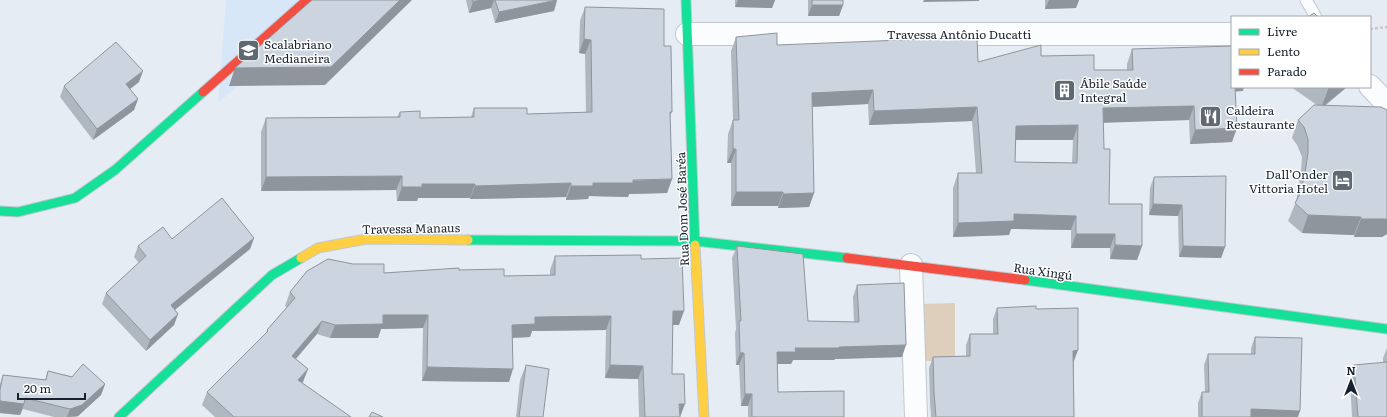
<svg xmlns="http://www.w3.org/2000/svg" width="1387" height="417" font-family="Literata,serif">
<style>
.built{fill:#d8e7f7}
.green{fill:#decfbc}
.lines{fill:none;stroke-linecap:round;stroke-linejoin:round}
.lane-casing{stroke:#c0c9d2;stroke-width:13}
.street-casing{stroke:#c0c9d2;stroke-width:24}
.fast-casing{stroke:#c0c9d2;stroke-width:11}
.slow-casing{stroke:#c0c9d2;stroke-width:11}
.jam-casing{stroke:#c0c9d2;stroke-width:11}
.path{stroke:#c6c9cd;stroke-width:2.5;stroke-dasharray:3 2;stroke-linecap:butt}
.lane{stroke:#fbfcfd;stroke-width:11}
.street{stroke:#fbfcfd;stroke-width:22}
.fast{stroke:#16e098;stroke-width:9}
.slow{stroke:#ffcf43;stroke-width:9}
.jam{stroke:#f24e42;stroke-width:9}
.wall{fill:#afb7c0;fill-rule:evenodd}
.shaded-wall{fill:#8f959c}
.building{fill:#ccd5df;stroke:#8f959c;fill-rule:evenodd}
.labels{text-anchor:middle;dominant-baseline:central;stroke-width:3;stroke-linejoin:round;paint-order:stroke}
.street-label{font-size:12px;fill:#17222e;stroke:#fff}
.poi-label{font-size:12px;fill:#17222e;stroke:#fff;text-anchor:start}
</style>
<rect width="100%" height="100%" fill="#e5ecf3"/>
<!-- built -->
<path class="built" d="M226,0H335L218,103Z"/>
<!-- green -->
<path class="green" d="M955,303V361H921L920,304Z"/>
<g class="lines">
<defs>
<path id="lane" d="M1306,0L1316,17"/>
<path id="street" d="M687,34H1232
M1370,86L1387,104
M911,265L916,417"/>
<path id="fast" d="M686,0L695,245
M0,211L18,212L75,198L115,170L203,92
M468,240L695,241L847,258
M1025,280L1387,329
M119,417L272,275L301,258"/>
<path id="slow" d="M695,245L704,417
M301,258L318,248L366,239L468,240"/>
<path id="jam" d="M203,92L307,0
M847,258L1025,280"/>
</defs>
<!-- lane casing -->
<use href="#lane" class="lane-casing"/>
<!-- street casing -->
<use href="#street" class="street-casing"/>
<!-- fast casing -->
<use href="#fast" class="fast-casing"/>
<!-- slow casing -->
<use href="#slow" class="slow-casing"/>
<!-- jam casing -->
<use href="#jam" class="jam-casing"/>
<!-- path -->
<path class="path" d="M1370,29L1387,27"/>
<!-- lane -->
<use href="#lane" class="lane"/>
<!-- street -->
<use href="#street" class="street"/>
<!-- fast -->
<use href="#fast" class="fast"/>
<!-- slow -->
<use href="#slow" class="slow"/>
<!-- jam -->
<use href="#jam" class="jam"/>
</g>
<!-- wall -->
<path class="wall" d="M466,0H557L554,11L495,23L491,8L469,13Z
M735,0H775L772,8L735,7Z
M808,0H843V5L839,16H808Z
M1045,0H1079L1076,8L1045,9Z
M585,7L664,46L672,112L670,116L672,179L667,193L629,194L628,197L589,196L588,199L566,200V197L470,199V198H418L417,201H397L396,190L261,191V132L266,118L397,117L400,112L420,118L471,117L474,108L527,114L586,112L585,54L579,53L580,21Z
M736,37L777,45L978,62L1041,56L1094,70H1127V64L1132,49L1243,91H1235L1232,142L1190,144L1189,120L1103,122L1104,149L1109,204L1142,246L1137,260L1110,259V248H1071V230L1011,229L1009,235L953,237V188L958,173H976L972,121L869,125L868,104L812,107L814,193L809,207L778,208V206H731V163H727L728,134L733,120L731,51ZM1016,140H1073L1072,163L1015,162Z
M139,82L130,89L138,99L134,110L93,140L60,97L64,86Z
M1291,87H1347L1325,106L1387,110V234L1382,237H1354V235L1302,233L1288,221L1296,202L1298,191L1301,171L1302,157L1297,145L1292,138L1298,120L1317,105Z
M1154,177L1225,247L1221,258L1179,257L1178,216L1149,215L1150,188Z
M254,238L250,249L175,310L178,314L174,325L146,351L102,304L106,293L139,263L134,257L138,246Z
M737,246L808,321L854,322L853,297L857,285L902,357L835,359L834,360H793L791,364H777L778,392L844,417H748V406H741L739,365H736L735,333L736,329L732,258Z
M555,256L641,259L679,325H673L672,374L680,417H639L638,379L605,378L606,330L532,331L530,337L513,338L509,382L422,381L423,328L381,329L378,338H330L317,334L296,359L308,369L302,383L351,417H215L202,405L207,392L266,334L267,330L287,307L285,306L290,292L384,273L459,270L504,276L550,275V270Z
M997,308L1036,309L1074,361V417H931L930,403L929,368L933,357L966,356V345L970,334H993V319Z
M1255,337L1298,417H1198V403L1202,392H1205L1204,365L1208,354H1251V348Z
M1387,348V417H1352L1350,378L1354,365L1383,363V358Z
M526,365L543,417H516L520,380Z
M48,371L105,384L101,395L78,416L76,417H54L23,409L20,415L0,413V384L3,375L45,380Z"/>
<!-- shaded-wall -->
<path class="shaded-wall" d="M400,0H412L325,85L229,86L235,68Z
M481,0H494L491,8L469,13L473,2Z
M557,0L554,11L495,23L499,12Z
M738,0H775L772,8L735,7Z
M924,0H979V1L923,2Z
M1049,0H1079L1076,8L1045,9Z
M812,5H843L839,16H808Z
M584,39L591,40L585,54L579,53Z
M143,71L139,82L122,95L126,84Z
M1232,87H1244L1243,91L1229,92Z
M1329,87H1347L1321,108Z
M873,90L868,104L807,107L812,93Z
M138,99L134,110L93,140L97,129Z
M1194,106L1189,120L1098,123L1103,108Z
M977,107L972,121L869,125L874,111Z
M1078,125L1073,140H1011L1016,126Z
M1237,128L1232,142L1190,144L1195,130Z
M733,149H736L731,163H727Z
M402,176L396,190L261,191L266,177Z
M672,179L667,193L629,194L628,197L589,196L588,199L566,200L571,186L593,183Z
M571,183L566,197L470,199L475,186Z
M422,184H475L470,198H418L417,201H397L402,187Z
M736,192H783L778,206H731Z
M814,193L809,207L778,208L783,194Z
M1153,204L1182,205L1178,216L1149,215Z
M1014,214L1076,216L1071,230L1011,229L1009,235L953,237L958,223Z
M1308,215L1361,217L1354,235L1302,233Z
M1361,219H1387V234L1382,237H1354Z
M1076,234H1115L1110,248H1071Z
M254,238L250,249L167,316L171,305Z
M1115,245L1142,246L1137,260L1110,259Z
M1183,246L1225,247L1221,258L1179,257Z
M673,311H684L679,325H668Z
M178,314L174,325L146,351L150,340Z
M383,315H428L423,328L381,329L378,338H330L335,325Z
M611,316L606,330L532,331L530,337L507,338L512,325L535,317Z
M322,321L317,334L287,369L292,356Z
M906,345L902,357L835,359L834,360H793L791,364H773L777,352L795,348Z
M1078,350L1074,361L1069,362L1073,351Z
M740,353H744L739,365H736Z
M610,365L643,366L638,379L605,378Z
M427,367L513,369L509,382L422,381Z
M308,369L303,382L293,394L298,380Z
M105,384L101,395L78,416L67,417L70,409Z
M745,394H752L748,406H741Z
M0,401L24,404L20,415L0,413Z
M679,404H685L680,417Z
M1251,409L1300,411L1298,417H1248Z"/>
<!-- building -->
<path class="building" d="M312,0H400L331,67L235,68Z
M472,0H481L473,2Z
M495,0H557L499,12Z
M812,0H843V5H812Z
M585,7L664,9V46H671L672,112H670L672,179L633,180V183H593V186H571V183L475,186V184H422V187H402V176L266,177V118L400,117V112L420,111V118L474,117V108H527V114L592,112L591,40L584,39Z
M1314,13L1318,17H1308Z
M777,33V45L977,37L978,62L1041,45V56L1094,55V70H1133L1132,49L1232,46V87H1235L1237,128L1195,130L1194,106L1103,108L1104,149H1110L1109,204H1142V246L1115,245V234H1076V216L1014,214V221L958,223V173H982L977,107L874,111L873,90L812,93L814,193L783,194V192H736V149H733V120H739L736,37ZM1078,125L1077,163L1015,162L1016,126Z
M116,42L143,71L126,84L138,99L97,129L64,86Z
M1314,105L1381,107L1387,110V219H1361V217L1308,215L1295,203L1300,194L1305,173L1308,153V139L1304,127L1298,120Z
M1226,176L1225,247L1183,246L1182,205L1153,204L1154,177Z
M222,198L254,238L171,305L178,314L150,340L106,293L146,256L138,246L163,227L172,239Z
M737,246L803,254L808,321L859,322L857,285L904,283L906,345L839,347V348H795L796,352H777L778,392L844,391V417H752V394H745L744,353H740L739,321H741Z
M641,255V259L682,258L684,311H673L672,374H684L685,404H679L680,417H645L643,366L610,365L611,316L535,317V324L512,325L513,369L427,367L428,315H383V324L335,325L322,321L292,356L308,369L298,380L351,417H234L207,392L268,331L267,330L295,298L290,292L307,271L328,259L353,264H384V273L459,268V270L504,269V276L555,275V256Z
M1036,306V309L1078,308V350L1073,351L1074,417H936L934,392L933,357L970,356V334H998L997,308Z
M1255,337L1302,338L1300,411L1251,409V417H1202V392H1209L1208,354H1255Z
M1387,362V417H1358L1354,365Z
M83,364L105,384L82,405L70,409L25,398L24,404L0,401V390L3,375L46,380L48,371L72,377Z
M526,365L549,369L543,417H519Z
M372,412L383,417H369Z"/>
<!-- icons -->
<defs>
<symbol id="school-square" viewBox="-11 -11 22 22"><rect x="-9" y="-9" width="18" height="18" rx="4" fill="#5f6973" stroke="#fff"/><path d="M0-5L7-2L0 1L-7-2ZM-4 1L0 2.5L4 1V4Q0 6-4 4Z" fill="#fff"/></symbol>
<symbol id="building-square" viewBox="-11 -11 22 22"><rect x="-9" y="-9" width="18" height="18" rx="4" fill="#5f6973" stroke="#fff"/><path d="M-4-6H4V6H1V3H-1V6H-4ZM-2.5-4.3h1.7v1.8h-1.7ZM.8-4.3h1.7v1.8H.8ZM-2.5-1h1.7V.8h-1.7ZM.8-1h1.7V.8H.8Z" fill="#fff"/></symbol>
<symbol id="restaurant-square" viewBox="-11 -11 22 22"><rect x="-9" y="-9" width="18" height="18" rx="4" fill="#5f6973" stroke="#fff"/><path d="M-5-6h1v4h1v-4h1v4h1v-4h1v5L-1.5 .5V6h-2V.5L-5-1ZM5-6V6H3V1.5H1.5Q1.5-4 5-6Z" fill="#fff"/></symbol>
<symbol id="hotel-square" viewBox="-11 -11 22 22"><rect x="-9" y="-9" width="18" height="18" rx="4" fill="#5f6973" stroke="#fff"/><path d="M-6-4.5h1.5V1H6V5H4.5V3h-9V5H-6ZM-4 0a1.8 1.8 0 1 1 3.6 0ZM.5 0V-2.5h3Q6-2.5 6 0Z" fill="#fff"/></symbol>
</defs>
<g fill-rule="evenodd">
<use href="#school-square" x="236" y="38" width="25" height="25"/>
<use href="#building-square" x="1052" y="78" width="25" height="25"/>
<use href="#restaurant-square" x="1198" y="104" width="25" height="25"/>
<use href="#hotel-square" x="1330" y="168" width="25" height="25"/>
</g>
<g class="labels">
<!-- street labels -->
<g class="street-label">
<text x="959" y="34">Travessa Antônio Ducatti</text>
<text transform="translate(682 209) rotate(-92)">Rua Dom José Baréa</text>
<text transform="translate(411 228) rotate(-1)">Travessa Manaus</text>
<text transform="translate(1043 271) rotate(8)">Rua Xingú</text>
</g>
<!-- poi labels -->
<g class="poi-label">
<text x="264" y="44">Scalabriano<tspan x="264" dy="14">Medianeira</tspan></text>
<text x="1080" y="83">Ábile Saúde<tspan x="1080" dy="14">Integral</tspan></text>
<text x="1226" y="110">Caldeira<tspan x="1226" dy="14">Restaurante</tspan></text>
<text x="1328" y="174" text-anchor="end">Dall’Onder<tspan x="1328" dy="14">Vittoria Hotel</tspan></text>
</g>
</g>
<!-- legend -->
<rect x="1231" y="16" width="140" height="72" fill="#ffffff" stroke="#a2a7ab"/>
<rect x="1239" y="29" width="20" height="6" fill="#16e098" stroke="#a2a7ab"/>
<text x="1267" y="36" font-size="12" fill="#17222e">Livre</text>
<rect x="1239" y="49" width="20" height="6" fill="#ffcf43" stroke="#a2a7ab"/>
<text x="1267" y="56" font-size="12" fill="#17222e">Lento</text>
<rect x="1239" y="69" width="20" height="6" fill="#f24e42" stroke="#a2a7ab"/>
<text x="1267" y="76" font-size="12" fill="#17222e">Parado</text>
<!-- north arrow -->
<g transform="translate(1351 381)" stroke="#ffffff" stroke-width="3" paint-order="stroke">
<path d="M0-3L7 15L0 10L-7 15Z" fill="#17222e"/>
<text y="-6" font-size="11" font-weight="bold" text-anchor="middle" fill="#17222e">N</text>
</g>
<!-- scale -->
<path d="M18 393v6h67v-6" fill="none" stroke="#17222e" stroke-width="2"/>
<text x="24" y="393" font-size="12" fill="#17222e" stroke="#ffffff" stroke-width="3" paint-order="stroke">20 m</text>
</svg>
